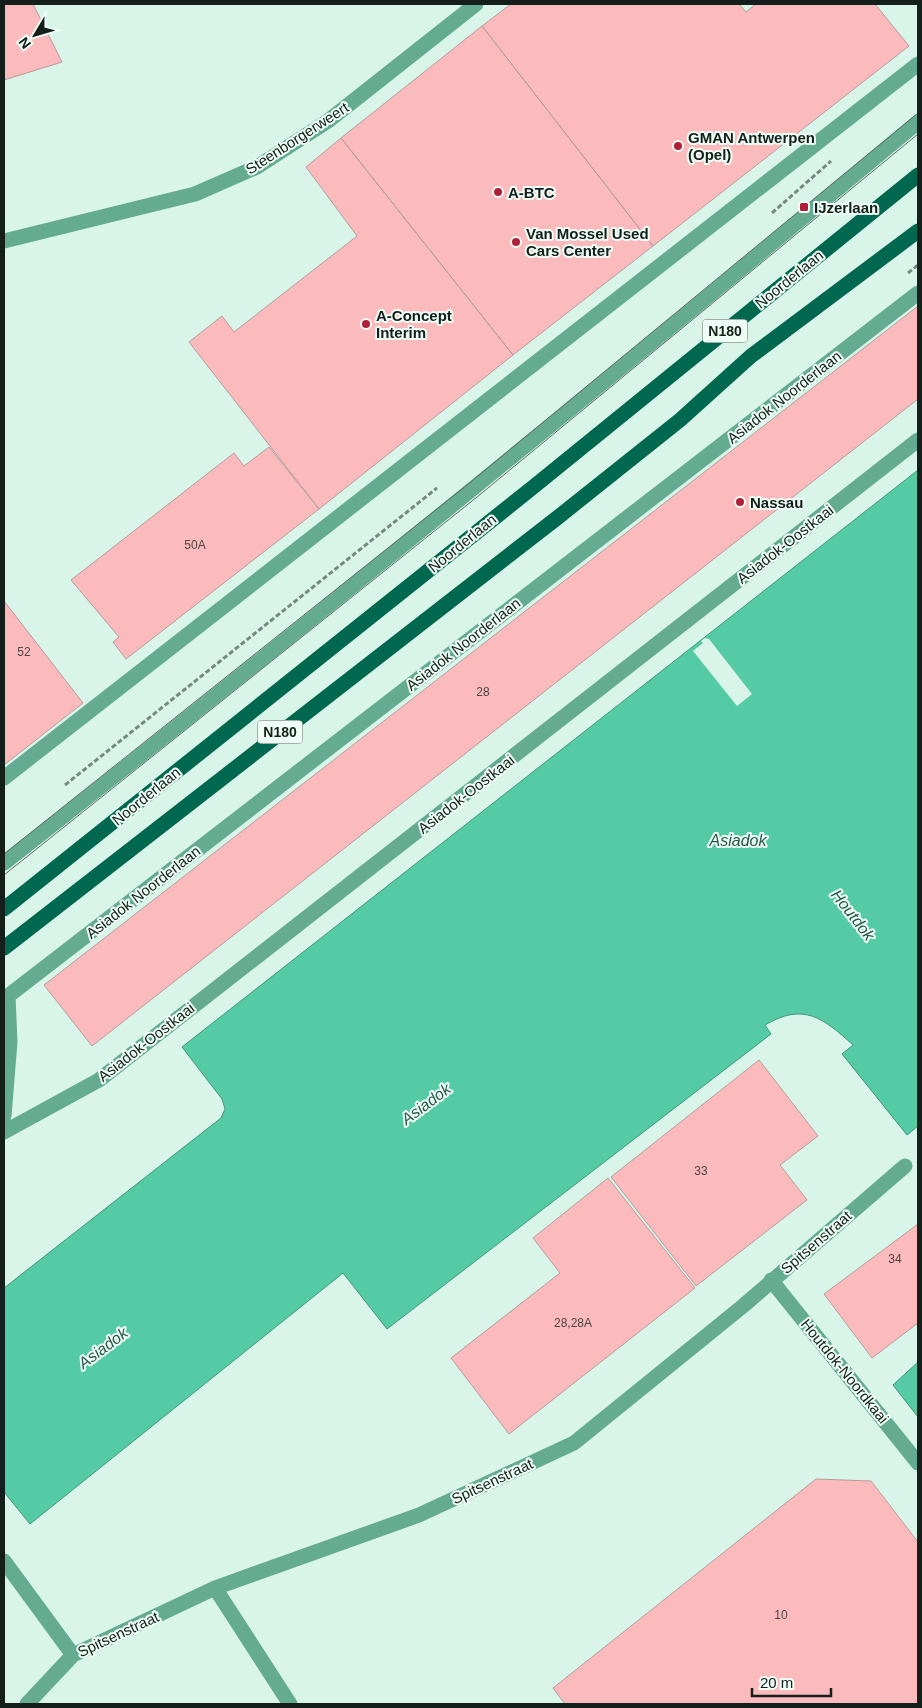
<svg xmlns="http://www.w3.org/2000/svg" width="922" height="1708" font-family="Arial,sans-serif">
<style>
.water{fill:#54cba4;stroke:#41977b}
.pier{fill:#d9f4e8}
.building{fill:#fbbbbc;stroke:#b79c9c}
.lines{fill:none;stroke-linecap:round;stroke-linejoin:round}
.path{stroke:#768981;stroke-width:3;stroke-dasharray:5 2.5;stroke-linecap:butt}
.minor{stroke:#64ab91;stroke-width:15}
.major{stroke:#00684e;stroke-width:15}
.tram{stroke:#5b6b64;stroke-width:1}
.poi-dot{fill:#b11e39;stroke:#eefef7;stroke-width:2}
.labels{text-anchor:middle;dominant-baseline:central;stroke-width:4;stroke-linejoin:round;paint-order:stroke}
.number-label{font-size:12px;fill:#4e4542}
.shield{fill:#eefef7;stroke:#55615c;stroke-width:1}
.shield-label{font-size:14px;font-weight:bold;fill:#141e1a}
.poi-label{font-size:15px;font-weight:bold;fill:#141e1a;stroke:#eefef7;text-anchor:start}
.street-label{font-size:15px;fill:#141e1a;stroke:#eefef7}
.water-label{font-size:16px;font-style:italic;fill:#265746;stroke:#eefef7}
</style>
<rect width="100%" height="100%" fill="#d9f4e8"/>
<!-- water -->
<path class="water" d="M918,470V1126L907,1135L842,1054L853,1045C823,1018 804,1002 765,1025L771,1034L387,1329L343,1273L30,1524L4,1492V1288L221,1118L225,1109L222,1099L182,1047Z
M918,1362V1417L893,1385Z"/>
<!-- pier -->
<path class="pier" d="M705,638L709,639L752,694L737,706L693,651L703,643L701,641Z"/>
<!-- building -->
<path class="building" d="M4,4H33L62,62L4,80Z
M511,4H739L746,12L756,4H875L909,46L653,246L482,26Z
M482,26L653,246L513,355L341,138Z
M341,138L513,355L319,509L189,342L222,316L234,332L357,236L306,167Z
M918,306V399L92,1046L44,985Z
M269,447L319,509L126,659L113,642L119,637L71,580L234,453L244,466Z
M4,601L83,703L4,765Z
M759,1060L818,1136L780,1165L807,1200L696,1286L611,1177Z
M608,1178L695,1288L509,1434L451,1358L560,1273L533,1238Z
M918,1224V1323L872,1358L824,1294Z
M816,1479L871,1481L918,1542V1704H565L553,1688Z"/>
<g class="lines">
<!-- path -->
<path class="path" d="M772,213L831,161
M908,273L918,265
M65,785L437,488"/>
<!-- minor -->
<path class="minor" d="M4,241L195,194L257,167L328,121L476,4
M4,778L918,64
M4,863C313,621 617,373 918,122
M4,1116L10,1042L8,996L918,293
M4,1132L99,1080L918,440
M771,1280L918,1463
M4,1561L73,1655
M215,1588L290,1704
M27,1704L73,1655L215,1588L419,1515L574,1443L743,1306L905,1166"/>
<!-- major -->
<path class="major" d="M4,909L532,488L918,175
M4,948L557,518L680,420L751,356L918,231"/>
<!-- tram -->
<path class="tram" d="M4,854L467,485L918,113
M4,875L477,497L918,134"/>
</g>
<!-- markers -->
<g class="poi-dot">
<circle cx="678" cy="146" r="5"/>
<circle cx="498" cy="192" r="5"/>
<rect x="799" y="202" width="10" height="10" rx="2.5"/>
<circle cx="516" cy="242" r="5"/>
<circle cx="366" cy="324" r="5"/>
<circle cx="740" cy="502" r="5"/>
</g>
<g class="labels">
<!-- number labels -->
<g class="number-label">
<text x="195" y="545">50A</text>
<text x="24" y="652">52</text>
<text x="483" y="692">28</text>
<text x="701" y="1171">33</text>
<text x="895" y="1259">34</text>
<text x="573" y="1323">28,28A</text>
<text x="781" y="1615">10</text>
</g>
<!-- shield labels -->
<g class="shield">
<rect x="702.5" y="319.5" width="45" height="23" rx="4"/>
<rect x="257.5" y="720.5" width="45" height="23" rx="4"/>
</g>
<g class="shield-label">
<text x="725" y="331">N180</text>
<text x="280" y="732">N180</text>
</g>
<!-- poi labels -->
<g class="poi-label">
<text x="688" y="137">GMAN Antwerpen<tspan x="688" dy="17">(Opel)</tspan></text>
<text x="508" y="192">A-BTC</text>
<text x="814" y="207">IJzerlaan</text>
<text x="526" y="233">Van Mossel Used<tspan x="526" dy="17">Cars Center</tspan></text>
<text x="376" y="315">A-Concept<tspan x="376" dy="17">Interim</tspan></text>
<text x="750" y="502">Nassau</text>
</g>
<!-- street labels -->
<g class="street-label">
<text transform="translate(297 138) rotate(-33)">Steenborgerweert</text>
<text transform="translate(789 279) rotate(-39)">Noorderlaan</text>
<text transform="translate(784 397) rotate(-38)">Asiadok Noorderlaan</text>
<text transform="translate(462 543) rotate(-39)">Noorderlaan</text>
<text transform="translate(785 544) rotate(-38)">Asiadok-Oostkaai</text>
<text transform="translate(463 644) rotate(-38)">Asiadok Noorderlaan</text>
<text transform="translate(466 794) rotate(-38)">Asiadok-Oostkaai</text>
<text transform="translate(146 796) rotate(-39)">Noorderlaan</text>
<text transform="translate(143 892) rotate(-38)">Asiadok Noorderlaan</text>
<text transform="translate(146 1042) rotate(-38)">Asiadok-Oostkaai</text>
<text transform="translate(816 1242) rotate(-41)">Spitsenstraat</text>
<text transform="translate(845 1371) rotate(51)">Houtdok-Noordkaai</text>
<text transform="translate(492 1481) rotate(-25)">Spitsenstraat</text>
<text transform="translate(118 1634) rotate(-25)">Spitsenstraat</text>
</g>
<!-- water labels -->
<g class="water-label">
<text x="738" y="840">Asiadok</text>
<text transform="translate(853 915) rotate(52)">Houtdok</text>
<text transform="translate(426 1104) rotate(-37)">Asiadok</text>
<text transform="translate(103 1348) rotate(-37)">Asiadok</text>
</g>
</g>
<!-- border -->
<rect width="922" height="1708" fill="none" stroke="#141e1a" stroke-width="10"/>
<!-- north arrow -->
<g transform="translate(35 35) rotate(232)" stroke="#eefef7" stroke-width="4" paint-order="stroke">
<path d="M0-4L9 19L0 12L-9 19Z" fill="#141e1a"/>
<text y="-8" font-size="14" font-weight="bold" text-anchor="middle" fill="#141e1a">N</text>
</g>
<!-- scale -->
<path d="M752 1688v8h79v-8" fill="none" stroke="#141e1a" stroke-width="2.5"/>
<text x="760" y="1688" font-size="15" fill="#141e1a" stroke="#eefef7" stroke-width="4" paint-order="stroke">20 m</text>
</svg>
